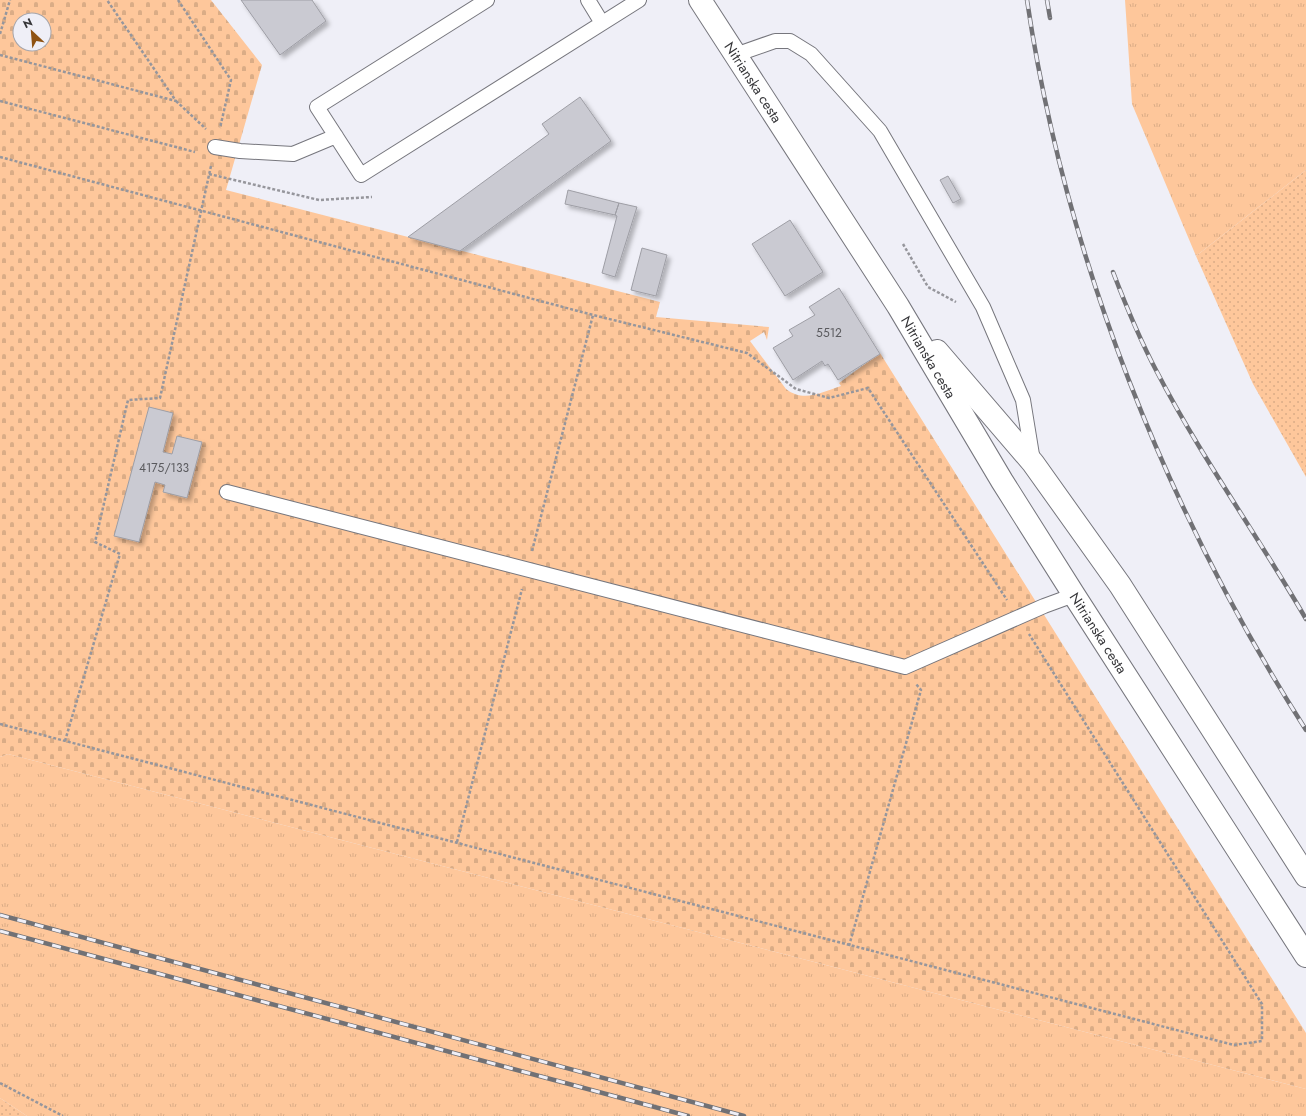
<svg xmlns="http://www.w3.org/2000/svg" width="1306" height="1116" font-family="Jost,sans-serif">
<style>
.grass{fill:url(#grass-tufts)}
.cemetery{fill:url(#cemetery-stones);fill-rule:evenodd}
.garden{fill:url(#garden-dots)}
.building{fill:#cacad2;stroke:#9e9ea5;filter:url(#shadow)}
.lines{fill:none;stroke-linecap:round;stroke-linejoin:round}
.lane-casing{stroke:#76767d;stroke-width:16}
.primary-casing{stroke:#76767d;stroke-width:24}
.path{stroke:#96969c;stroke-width:2.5;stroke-dasharray:3 2;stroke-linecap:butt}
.lane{stroke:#fff;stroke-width:14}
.primary{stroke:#fff;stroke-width:22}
.rail-casing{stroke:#717175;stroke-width:4.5}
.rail{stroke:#efeff7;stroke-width:3;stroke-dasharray:9;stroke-linecap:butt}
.labels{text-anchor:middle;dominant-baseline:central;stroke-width:4;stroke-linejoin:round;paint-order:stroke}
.number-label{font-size:12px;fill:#5a5a5e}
.street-label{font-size:14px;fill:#353538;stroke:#efeff7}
</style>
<defs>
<pattern id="grass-tufts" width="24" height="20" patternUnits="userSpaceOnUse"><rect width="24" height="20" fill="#fec79b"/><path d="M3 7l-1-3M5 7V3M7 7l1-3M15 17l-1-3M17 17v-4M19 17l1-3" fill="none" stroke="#daac86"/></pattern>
<pattern id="cemetery-stones" width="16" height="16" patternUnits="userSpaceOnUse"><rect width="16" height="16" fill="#fec79b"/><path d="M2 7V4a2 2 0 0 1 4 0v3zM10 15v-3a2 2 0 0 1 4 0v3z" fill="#daac86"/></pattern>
<pattern id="garden-dots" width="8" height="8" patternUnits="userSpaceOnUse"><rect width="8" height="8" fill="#fec79b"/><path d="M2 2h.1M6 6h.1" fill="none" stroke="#daac86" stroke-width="1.8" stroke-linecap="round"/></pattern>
<filter id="shadow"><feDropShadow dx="3.5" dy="3.5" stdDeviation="2" flood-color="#0004"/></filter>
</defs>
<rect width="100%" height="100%" fill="#efeff7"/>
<!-- grass -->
<path class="grass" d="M1125,0H1306V170L1196,256L1132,104Z
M8,754L1306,1089V1116H27L0,1098V757Z"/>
<!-- cemetery -->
<path class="cemetery" d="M0,0H211L262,65L226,190L660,302L656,317L769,327L767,340L764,332L750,341L786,389C804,403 822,392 841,386L839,383L880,353L1306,1033V1089L8,754L0,757ZM20,20H44V44H20Z"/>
<!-- garden -->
<path class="garden" d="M1306,170V477L1253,384L1196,256Z
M0,1098L27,1116H0Z"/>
<!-- building -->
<path class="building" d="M241,0H312L326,21L280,55Z
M580,97L611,141L460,251L408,237L549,134L542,124Z
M948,176L961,199L953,203L940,180Z
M568,190L619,203L615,215L565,204Z
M619,203L637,207L615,277L602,273L617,216L615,215Z
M790,220L823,272L785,296L752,244Z
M642,248L667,255L656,296L631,290Z
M839,288L880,354L838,380L828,364L825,366L822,361L793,380L773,348L793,336L789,330L815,315L809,307Z
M149,407L173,413L163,452L172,454L177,436L202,442L187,498L163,492L165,485L155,482L139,542L114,536Z"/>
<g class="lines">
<defs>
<path id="lane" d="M487,0L317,107L361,175L639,0
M588,0L602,23
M735,55L775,41H790L811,54L880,131L983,307L1023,400L1033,461
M215,147L240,151L293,154L336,136
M227,492L905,667L1044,606L1074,595"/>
<g id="primary">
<path id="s1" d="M700,0L898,306L1002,481L1074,595L1306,956"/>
<path d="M937,351L1033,463L1120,585L1306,876"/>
</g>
</defs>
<!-- lane casing -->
<use href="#lane" class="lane-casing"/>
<!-- primary casing -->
<use href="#primary" class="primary-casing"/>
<!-- path -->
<path class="path" d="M178,0L231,80L220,128
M0,34L10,0
M0,55L176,101L107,0
M0,101L195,152
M176,101L206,129
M0,157L593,315L747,353L796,389L829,398L868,388L1007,600
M209,174L319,200L372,197
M903,244L928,287L956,302
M532,551L593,315
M0,724L1234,1045L1262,1041V1004L1029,634
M65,741L120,554L95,542L128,400L160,398L211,166
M457,842L522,589
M849,946L921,690L916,684
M0,1083L63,1116"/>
<!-- lane -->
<use href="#lane" class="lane"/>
<!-- primary -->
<use href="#primary" class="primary"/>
<defs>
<path id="rail" d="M1027,0C1065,257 1167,512 1306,730
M1047,0L1050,18
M1113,272C1126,306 1140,340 1157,372C1201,457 1258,536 1306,619
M0,915L744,1116
M0,931L688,1116"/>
</defs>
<!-- rail casing -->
<use href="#rail" class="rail-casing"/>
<!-- rail -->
<use href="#rail" class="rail"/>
</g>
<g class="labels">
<!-- number labels -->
<g class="number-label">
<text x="829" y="333">5512</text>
<text x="164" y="468">4175/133</text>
</g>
<!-- street labels -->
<g class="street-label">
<text stroke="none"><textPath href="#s1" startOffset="98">Nitrianska cesta</textPath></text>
<text stroke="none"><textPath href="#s1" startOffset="424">Nitrianska cesta</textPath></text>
<text stroke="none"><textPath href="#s1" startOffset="748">Nitrianska cesta</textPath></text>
</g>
</g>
<!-- north arrow -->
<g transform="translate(32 32) rotate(334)"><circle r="19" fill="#efeff7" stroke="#a5a5ab"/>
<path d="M0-3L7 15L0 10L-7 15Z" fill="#8f5313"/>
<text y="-6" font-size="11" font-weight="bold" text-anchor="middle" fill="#353538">N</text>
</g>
</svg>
